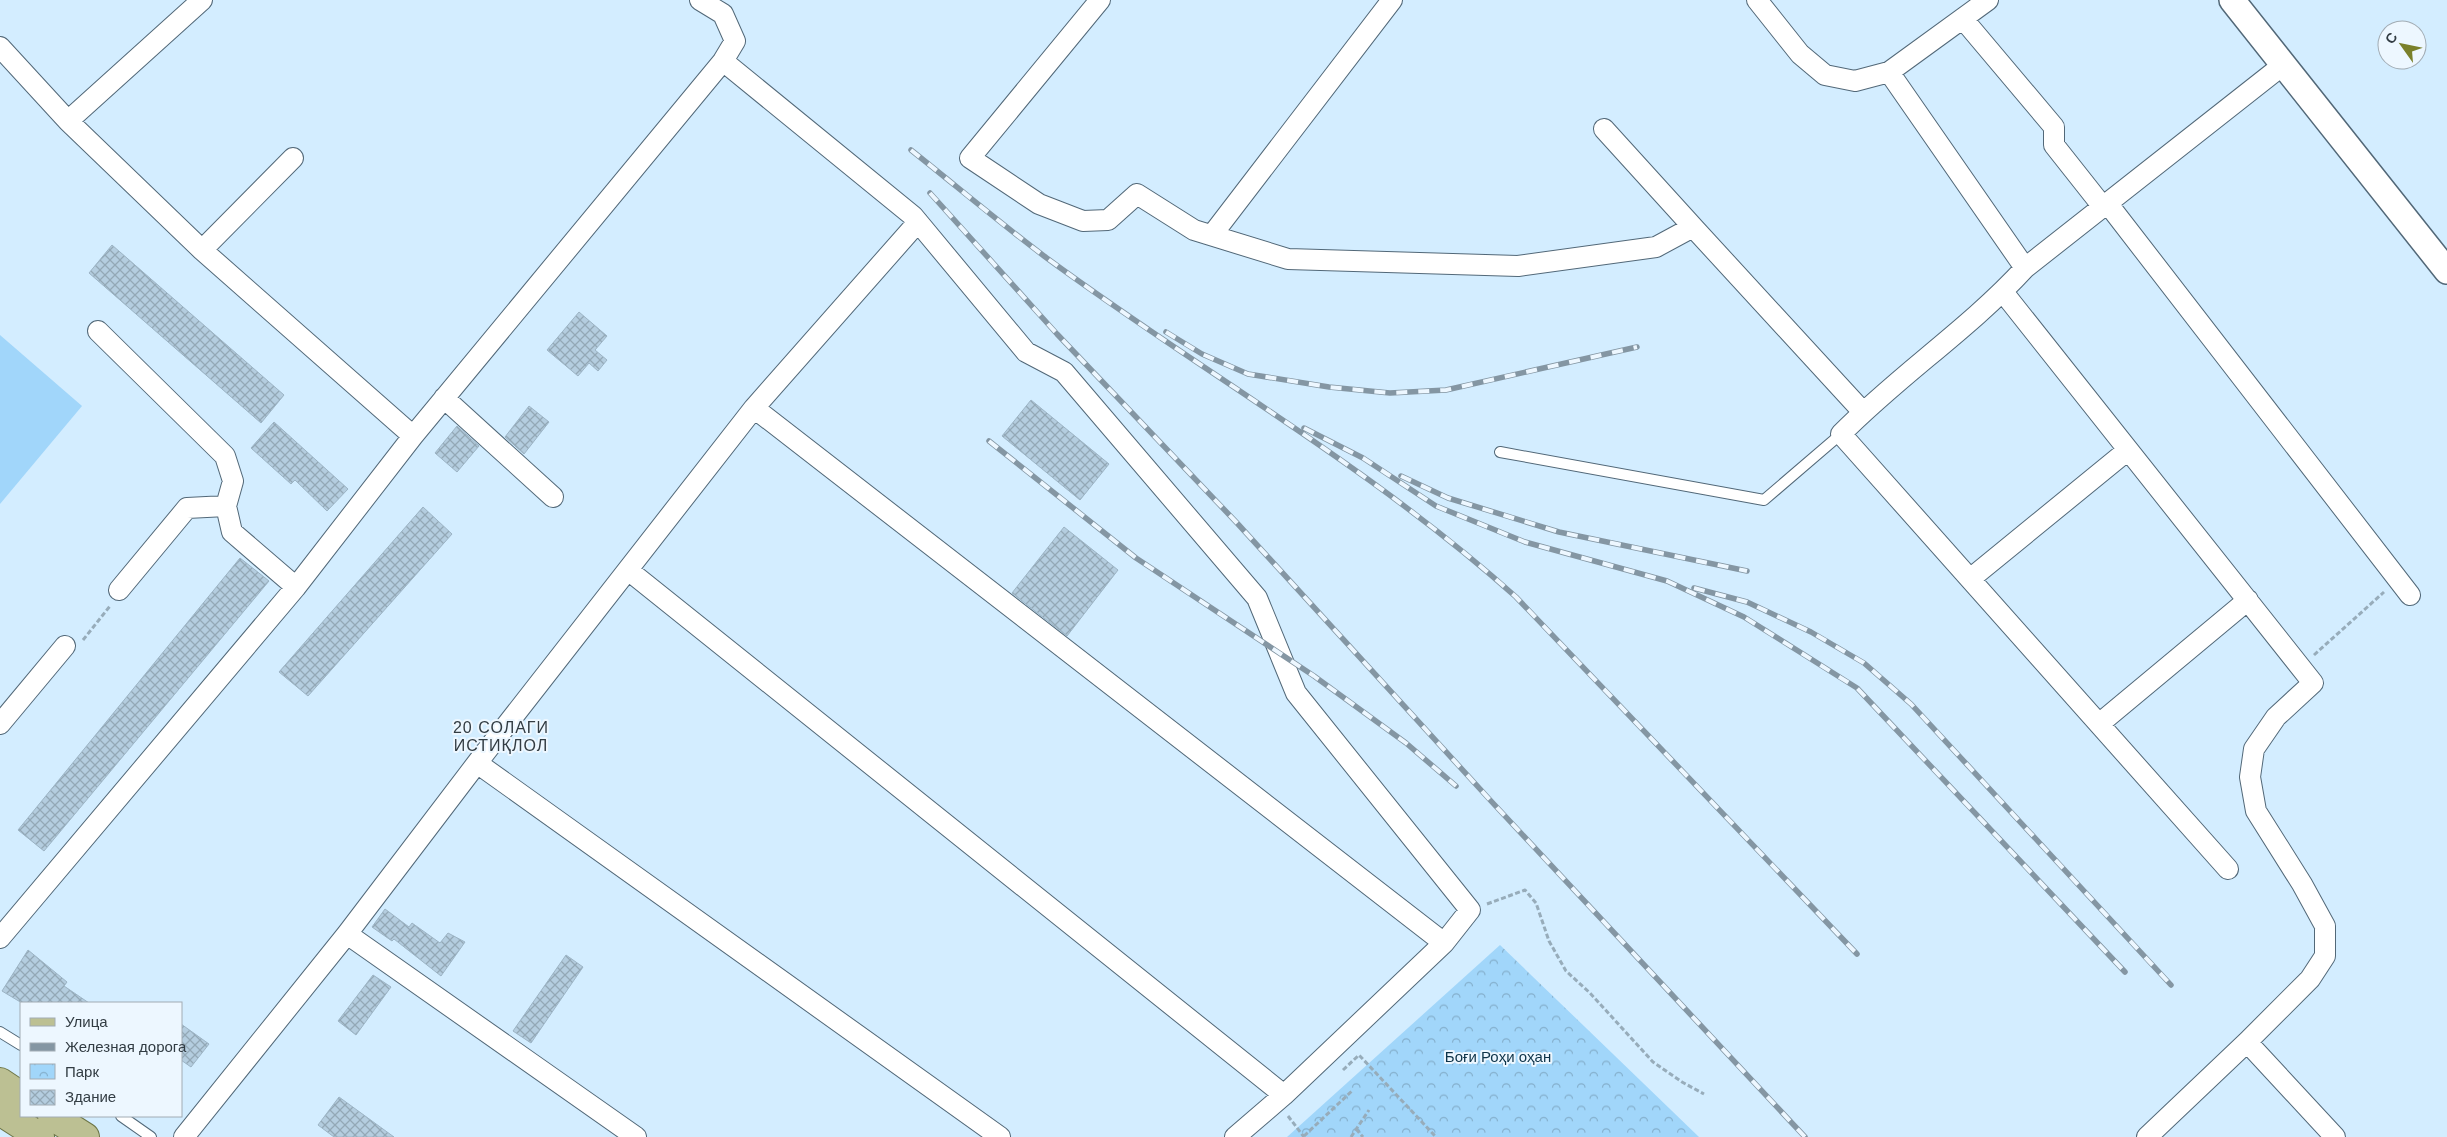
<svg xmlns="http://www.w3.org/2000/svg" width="2447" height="1137" font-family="Arial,sans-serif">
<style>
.park{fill:url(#park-crowns)}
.pitch{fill:#a1d6fa}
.building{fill:url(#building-cross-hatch);stroke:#9cb4c5}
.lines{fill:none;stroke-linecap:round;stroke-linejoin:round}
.service-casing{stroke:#526878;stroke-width:12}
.minor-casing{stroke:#526878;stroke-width:22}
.tertiary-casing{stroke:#526878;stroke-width:28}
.primary-casing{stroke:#6e7648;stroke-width:30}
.path{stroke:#97acba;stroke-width:3;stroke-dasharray:5 2.5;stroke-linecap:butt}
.service{stroke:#fff;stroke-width:10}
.minor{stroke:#fff;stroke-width:20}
.tertiary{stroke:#fff;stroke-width:25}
.primary{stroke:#bcc093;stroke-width:28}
.rail-casing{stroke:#8496a3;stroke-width:5.5}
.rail{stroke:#edf7ff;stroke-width:4;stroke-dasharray:11;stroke-linecap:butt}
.labels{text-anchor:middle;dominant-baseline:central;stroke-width:4;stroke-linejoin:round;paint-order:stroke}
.park-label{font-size:15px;fill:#0d3349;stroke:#edf7ff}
.neighbourhood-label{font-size:16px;letter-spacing:1px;fill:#323c43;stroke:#edf7ff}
</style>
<defs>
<pattern id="park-crowns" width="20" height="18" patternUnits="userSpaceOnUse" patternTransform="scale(1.25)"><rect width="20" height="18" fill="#a1d6fa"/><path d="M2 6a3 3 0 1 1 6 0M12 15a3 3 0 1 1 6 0" fill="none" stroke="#84afcc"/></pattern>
<pattern id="building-cross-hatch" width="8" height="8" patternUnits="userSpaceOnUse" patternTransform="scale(1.25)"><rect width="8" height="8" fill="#b4cddf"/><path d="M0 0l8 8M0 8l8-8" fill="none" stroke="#93a8b6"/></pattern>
</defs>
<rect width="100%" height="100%" fill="#d3edff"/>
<!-- park -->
<path class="park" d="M1500,945L1699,1137H1287Z"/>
<!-- pitch -->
<path class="pitch" d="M0,335L82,406L0,504Z"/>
<!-- building -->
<path class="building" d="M112,245L284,395L261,423L89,273Z
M579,312L607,336L595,350L607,360L598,371L589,363L578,376L547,350Z
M1031,400L1109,464L1080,500L1002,436Z
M529,406L549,422L524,454L505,437Z
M274,422L348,489L327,511L295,480L291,484L251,448Z
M457,426L479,446L457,472L435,453Z
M423,507L452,534L308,696L279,672Z
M1064,527L1118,570L1067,636L1012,593Z
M240,558L269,581L44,851L18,830Z
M385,909L409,927L412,923L440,943L448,933L465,942L441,976L394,939L392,941L372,927Z
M28,950L67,982L64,986L89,1003H22L2,991Z
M566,955L583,967L531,1043L513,1031Z
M373,975L391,987L356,1035L338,1021Z
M181,1024L209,1044L191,1067L181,1060Z
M339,1097L394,1137H334L318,1125Z"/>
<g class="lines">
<defs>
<path id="service" d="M1500,452L1764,500L1841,434
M0,1032L21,1045
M121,1116L151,1137"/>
<path id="minor" d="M1100,0L970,158L1039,204L1083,221L1108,220L1137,194L1194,230L1288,259L1518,266L1656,247L1693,227L1863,412
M1757,0L1800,54L1825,75L1855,81L1889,72L2025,268
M1963,19L2054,127V145L2103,207
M0,47L68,121L202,250L413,436
M723,61L913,216L1026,352L1064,372L1257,598L1296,693L1470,910L1444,943L1284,1095L1235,1137
M1889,72L1988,0
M68,121L202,0
M1604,129L1693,227
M2108,204L2410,595
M1212,235L1392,0
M202,250L293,158
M2003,292L2313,683L2276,717L2254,749L2250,777L2256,811L2302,884L2325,926V956L2310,979L2247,1042L2147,1137
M98,331L225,456L233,481L226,506L232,532L296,587
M444,398L553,497
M754,408L1444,943
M628,570L1284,1095
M1970,579L2128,450
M119,590L187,508L226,506
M0,724L65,646
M2099,724L2248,600
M477,763L1000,1137
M2228,869L1841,434C1899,375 1969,329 2025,268L2283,65
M347,934L636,1137
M0,938L296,587L413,436L723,61L735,41L723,14L700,0
M2247,1042L2335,1137
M184,1137L347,934L477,763L754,408L918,222"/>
<path id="tertiary" d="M2232,0L2447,271"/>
<path id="primary" d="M0,1082L21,1096
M0,1111L40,1137
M52,1116L85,1137"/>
</defs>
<!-- service casing -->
<use href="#service" class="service-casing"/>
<!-- minor casing -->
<use href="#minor" class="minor-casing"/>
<!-- tertiary casing -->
<use href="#tertiary" class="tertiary-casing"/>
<!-- primary casing -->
<use href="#primary" class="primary-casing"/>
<!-- path -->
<path class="path" d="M83,640L110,606
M2314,655L2384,592
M1487,904L1525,890L1536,903L1549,941L1566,971L1590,993L1653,1062L1682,1082L1704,1094
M1343,1070L1359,1055L1436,1137
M1288,1116L1304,1137
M1356,1129L1363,1137
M1304,1136L1353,1090
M1351,1137L1369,1110"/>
<!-- service -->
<use href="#service" class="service"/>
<!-- minor -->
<use href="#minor" class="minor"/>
<!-- tertiary -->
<use href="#tertiary" class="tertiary"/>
<!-- primary -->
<use href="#primary" class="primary"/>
<defs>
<path id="rail" d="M911,150C955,185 999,222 1044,256C1200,371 1371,467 1516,597L1857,954
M930,193L1057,334L1237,523L1491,801L1805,1137
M1166,332L1202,354L1248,374L1329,387L1390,393L1446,390L1637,347
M1304,428L1363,458L1436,506L1525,542L1667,581L1744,617L1857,688L2125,972
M989,441L1136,558L1314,676L1406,743L1456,786
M1401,476L1448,498L1559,532L1747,571
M1694,588L1747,602L1811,632L1864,663L1911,704L2171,985"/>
</defs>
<!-- rail casing -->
<use href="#rail" class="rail-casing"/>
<!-- rail -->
<use href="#rail" class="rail"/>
</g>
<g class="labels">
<!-- park labels -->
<g class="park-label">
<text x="1498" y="1056">Боғи Роҳи оҳан</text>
</g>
<!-- neighbourhood labels -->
<g class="neighbourhood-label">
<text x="501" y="727">20 СОЛАГИ<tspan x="501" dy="18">ИСТИҚЛОЛ</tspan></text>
</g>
</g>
<!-- legend -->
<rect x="20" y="1002" width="162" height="115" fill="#edf7ff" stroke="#a2acb4"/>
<rect x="30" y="1018" width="25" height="8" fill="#bcc093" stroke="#a2acb4"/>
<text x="65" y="1027" font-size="15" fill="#323c43">Улица</text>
<rect x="30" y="1043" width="25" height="8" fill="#8496a3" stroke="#a2acb4"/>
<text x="65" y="1052" font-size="15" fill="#323c43">Железная дорога</text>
<rect x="30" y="1064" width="25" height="15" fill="url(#park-crowns)" stroke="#a2acb4"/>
<text x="65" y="1077" font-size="15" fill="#323c43">Парк</text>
<rect x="30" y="1090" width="25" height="15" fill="url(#building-cross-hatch)" stroke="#a2acb4"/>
<text x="65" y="1102" font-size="15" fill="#323c43">Здание</text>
<!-- north arrow -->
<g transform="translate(2402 45) rotate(303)"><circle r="24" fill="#edf7ff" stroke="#a2acb4"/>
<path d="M0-4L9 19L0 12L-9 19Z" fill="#79802b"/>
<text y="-8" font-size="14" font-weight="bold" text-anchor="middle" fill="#323c43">С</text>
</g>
</svg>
